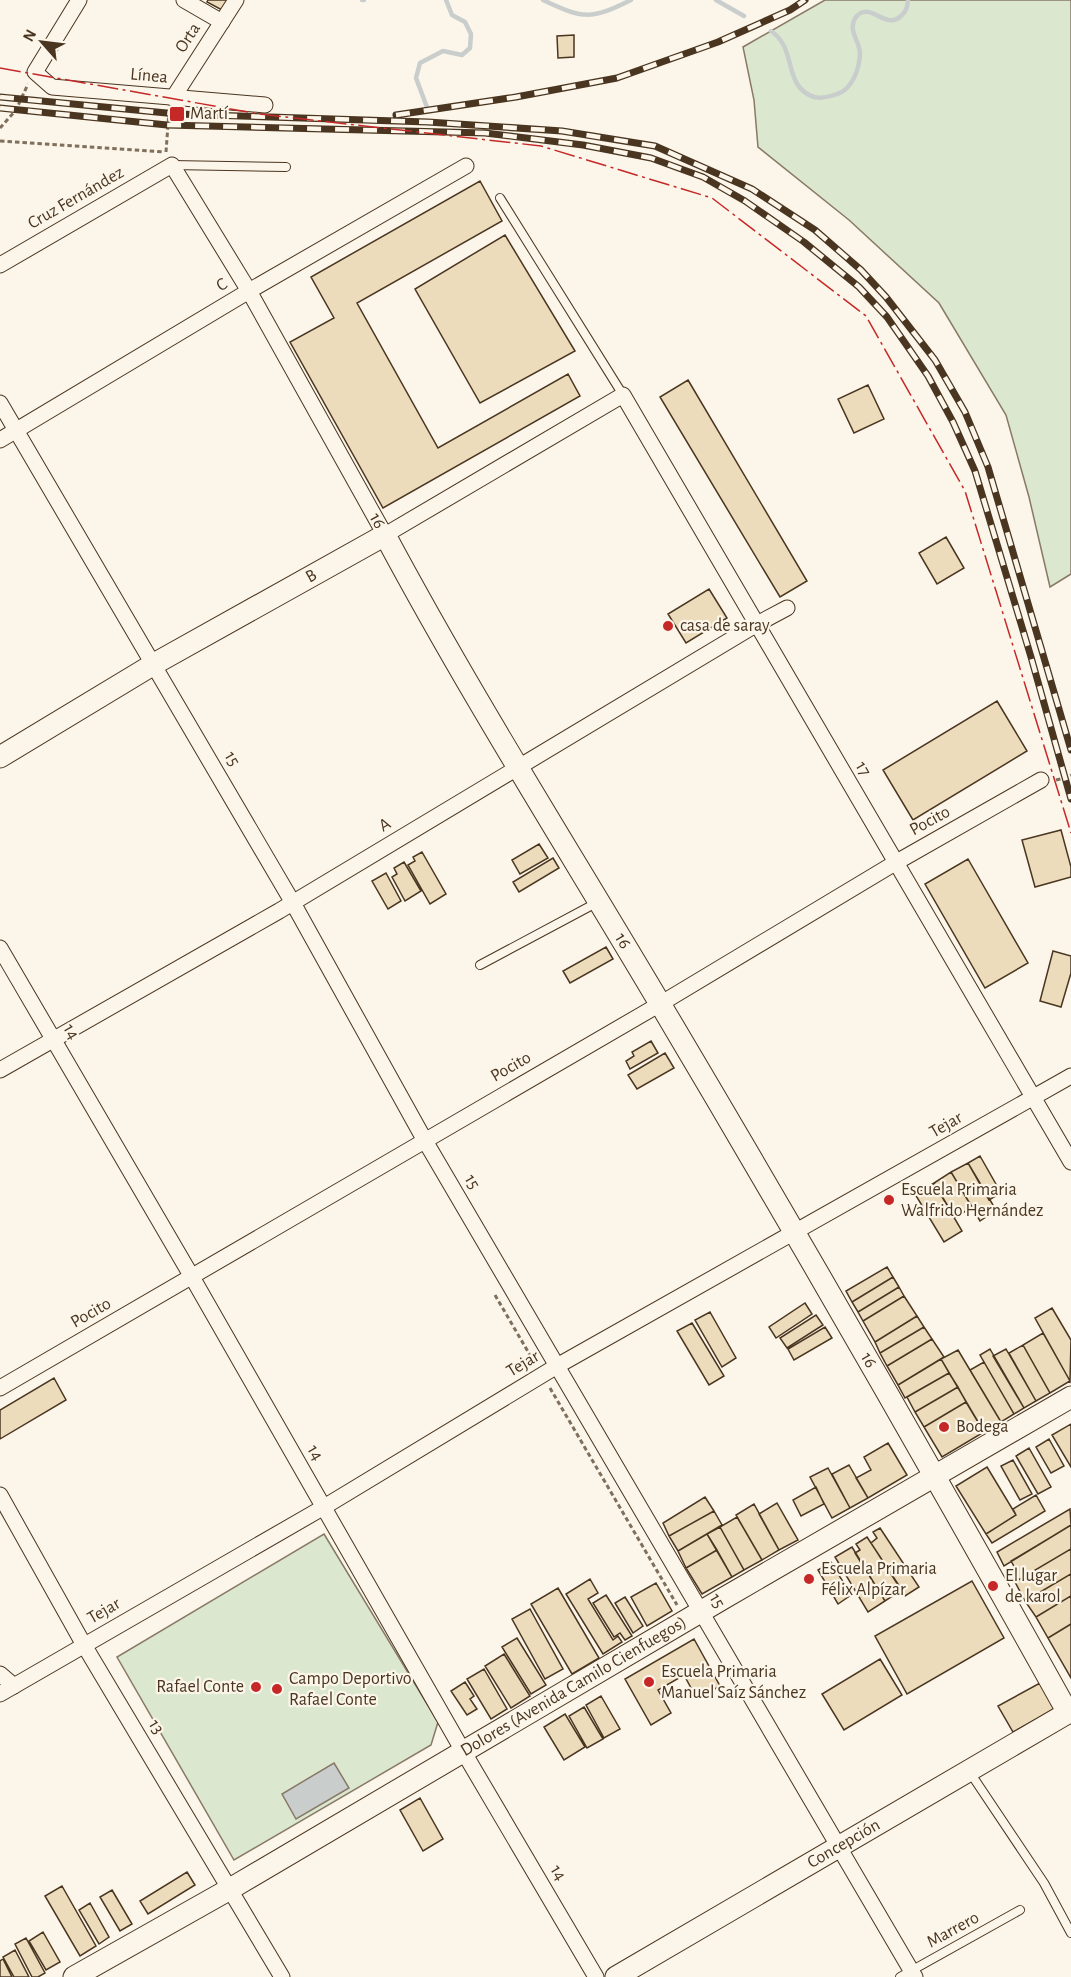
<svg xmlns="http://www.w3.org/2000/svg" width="1071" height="1977" font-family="'Alegreya Sans',sans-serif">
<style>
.green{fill:#dce7d0;stroke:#887966;stroke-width:1.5}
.water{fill:#c9cecd;stroke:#887966;stroke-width:1.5}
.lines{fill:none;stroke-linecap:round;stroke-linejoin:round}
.stream{stroke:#c9cecd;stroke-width:4.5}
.building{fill:#ecdcbc;stroke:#4a3520;stroke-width:1.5}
.lane-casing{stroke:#4a3520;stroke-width:10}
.street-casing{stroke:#4a3520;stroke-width:17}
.secondary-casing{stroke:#4a3520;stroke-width:23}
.path{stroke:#7f6f5c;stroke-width:3;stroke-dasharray:4.5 3;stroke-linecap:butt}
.lane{stroke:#fbf6e9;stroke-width:8}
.street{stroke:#fbf6e9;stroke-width:15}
.secondary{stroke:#fbf6e9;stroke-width:21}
.rail-casing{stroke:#4a3520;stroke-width:7}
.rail{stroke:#fbf6e9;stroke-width:4.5;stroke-dasharray:14;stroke-linecap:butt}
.power{stroke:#c62828;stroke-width:1.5;stroke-dasharray:21 4.5 3 4.5;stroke-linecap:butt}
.poi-dot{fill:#c62828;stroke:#fbf6e9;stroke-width:2}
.labels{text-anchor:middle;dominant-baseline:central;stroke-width:4.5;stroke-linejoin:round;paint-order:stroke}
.street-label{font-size:18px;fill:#4a3520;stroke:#fbf6e9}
.poi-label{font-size:18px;fill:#4a3520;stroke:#fbf6e9;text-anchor:start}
</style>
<rect width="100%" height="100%" fill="#fbf6e9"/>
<!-- green -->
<path class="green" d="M825,0H1071V574L1050,587L1029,497L1006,415L939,303L849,220L758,147L754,100L743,47Z
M324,1534L438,1722L431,1745L234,1860L117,1657Z"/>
<!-- water -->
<path class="water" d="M334,1763L349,1788L296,1819L282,1794Z"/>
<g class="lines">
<!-- stream -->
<path class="stream" d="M362,0H364
M543,0C583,19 591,20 631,0
M716,0L744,16
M771,31C798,49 782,86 814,97C822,99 829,97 837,94C852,90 860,68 860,52C859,41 847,29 856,17C870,0 885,31 901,16C907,10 907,8 908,0
M428,110L416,78L420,63L443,51L462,55L470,48L471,34L465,22L452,15L446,0"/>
</g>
<!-- building -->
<path class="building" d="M208,0H227L222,10L207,2Z
M574,35V57L558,58L557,36Z
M480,181L502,221L357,303L438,448L568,374L580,396L383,508L290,342L334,318L311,277Z
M505,235L575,351L480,403L415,289Z
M688,380L807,581L780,597L660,397Z
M868,385L884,419L854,433L838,399Z
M946,537L964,568L937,584L919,553Z
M709,589L727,618L686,643L668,614Z
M997,701L1027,751L913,820L883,770Z
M1061,830L1071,867V877L1035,887L1022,840Z
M539,844L548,858L520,874L512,860Z
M422,852L446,894L430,904L408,865L415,861L413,857Z
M553,858L559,868L519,892L513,882Z
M968,859L1028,963L985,988L925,884Z
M404,862L421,891L405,901L392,877L397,874L394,868Z
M386,873L401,901L388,909L372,881Z
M606,947L613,959L570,983L563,971Z
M1053,951L1071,956V973L1061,1007L1040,1001Z
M651,1041L658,1053L630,1069L626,1061L634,1056L632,1052Z
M665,1053L674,1068L637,1089L628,1075Z
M980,1156L1001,1193L989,1200L968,1163Z
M968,1163L996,1210L980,1221L951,1172Z
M951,1172L972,1207L955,1218L934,1183Z
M934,1183L962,1231L944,1242L915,1194Z
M887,1267L893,1277L852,1302L846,1291Z
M893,1277L899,1287L858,1312L852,1302Z
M899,1287L904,1296L863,1321L858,1312Z
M904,1296L917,1316L875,1342L863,1321Z
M805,1303L812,1314L776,1338L769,1327Z
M1052,1308L1071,1340L1070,1381L1035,1318Z
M710,1312L736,1358L722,1367L695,1320Z
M816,1315L823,1325L787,1348L780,1338Z
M917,1316L924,1327L880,1353L875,1342Z
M692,1323L724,1376L709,1385L677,1331Z
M825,1327L832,1338L794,1360L788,1349Z
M924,1327L932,1339L887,1366L880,1353Z
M1043,1333L1070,1381L1050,1393L1023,1345Z
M932,1339L944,1357L898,1385L887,1366Z
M1023,1345L1050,1393L1036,1401L1009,1353Z
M990,1349L1024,1408L1014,1414L980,1355Z
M1006,1349L1036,1401L1024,1408L993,1356Z
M958,1350L1001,1422L984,1432L941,1359Z
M941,1359L949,1373L905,1398L898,1385Z
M984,1362L1014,1414L1001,1422L970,1370Z
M949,1373L958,1387L915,1412L907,1397Z
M54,1378L66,1400L0,1439V1410Z
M958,1387L966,1402L924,1427L915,1412Z
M966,1402L984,1432L942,1457L924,1427Z
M1071,1424V1467L1052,1435Z
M1049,1439L1064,1466L1051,1473L1036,1447Z
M888,1443L907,1475L868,1498L856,1478L871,1470L864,1457Z
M1029,1448L1051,1487L1038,1494L1016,1456Z
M1013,1460L1032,1494L1020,1500L1001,1466Z
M849,1465L868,1498L850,1508L832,1474Z
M987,1467L1016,1515L986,1534L956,1486Z
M828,1468L850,1508L832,1518L810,1477Z
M816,1487L824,1504L801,1516L793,1500Z
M1036,1495L1045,1511L992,1543L986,1534L1016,1515L1013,1509Z
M705,1497L714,1511L669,1536L663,1523Z
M777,1503L798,1540L779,1550L759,1514Z
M754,1504L779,1550L762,1560L736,1515Z
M1070,1509L1071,1525L1004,1566L997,1552Z
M714,1511L722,1525L678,1551L669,1536Z
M737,1517L762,1560L744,1570L720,1527Z
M1071,1525V1549L1015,1582L1010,1573L1015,1568L1011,1561Z
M720,1527L744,1570L732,1577L707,1534Z
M880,1528L919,1587L905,1596L871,1543L877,1538L873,1532Z
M707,1534L717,1550L686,1568L678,1551Z
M867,1537L902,1590L885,1601L855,1553L860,1550L856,1544Z
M852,1547L885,1601L868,1612L835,1557Z
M1071,1549V1574L1025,1601L1015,1582Z
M717,1550L732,1577L702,1594L686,1568Z
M831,1562L851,1595L838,1604L818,1570Z
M1071,1574V1596L1036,1617L1025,1601Z
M590,1579L598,1593L588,1599L613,1640L618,1636L622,1642L603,1654L566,1594Z
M972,1581L1004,1638L907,1694L875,1636Z
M656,1583L672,1611L647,1626L631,1597Z
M558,1588L599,1658L572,1674L531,1604Z
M606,1595L632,1636L625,1640L620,1633L614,1637L593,1603Z
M1071,1596V1624L1048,1638L1036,1617Z
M625,1597L643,1626L633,1633L615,1603Z
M530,1609L563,1669L545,1679L512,1619Z
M1071,1624V1678L1048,1638Z
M517,1638L546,1685L531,1694L502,1647Z
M694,1639L720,1686L697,1699L684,1675L658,1690L671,1713L651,1725L625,1679Z
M504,1654L530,1696L511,1708L485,1666Z
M880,1659L902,1695L844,1730L822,1694Z
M484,1669L507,1709L491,1719L467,1679Z
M465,1682L474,1696L470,1699L477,1709L467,1715L451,1691Z
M1040,1683L1055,1709L1013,1732L998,1706Z
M601,1696L620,1729L604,1738L586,1705Z
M584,1707L603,1739L587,1748L569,1716Z
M565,1714L585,1747L564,1760L544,1727Z
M420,1798L443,1839L423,1851L400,1810Z
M187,1872L195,1885L148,1914L140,1901Z
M62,1886L96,1946L80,1956L45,1896Z
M112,1890L132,1924L120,1931L100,1897Z
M90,1903L109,1937L99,1944L79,1910Z
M43,1932L60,1962L46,1970L29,1941Z
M26,1938L45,1973L38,1977H32L15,1944Z
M15,1950L29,1977H14L3,1957Z
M3,1959L12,1977H0V1961Z"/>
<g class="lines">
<defs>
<path id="lane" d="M172,165L286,167
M500,198L623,395
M480,965L598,902
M969,1771L1044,1883L1071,1933
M900,1977L1020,1910"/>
<g id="street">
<path d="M79,0L35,72L52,87L265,105"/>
<path d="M184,0L222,22"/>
<path d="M173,98L236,0"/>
<path id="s1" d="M0,265L172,165L249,291L385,535L623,395L1071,1162"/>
<path d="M0,403L293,903L424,1139L915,1977"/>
<path d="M0,440L249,291L466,166"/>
<path d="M0,948L192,1277L463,1751L596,1977"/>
<path d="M0,1070L279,911L757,624L787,608"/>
<path d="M0,1388L660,1004L895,863L1041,780"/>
<path d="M0,1495L84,1645L282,1977"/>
<path d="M0,1674L14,1686"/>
<path d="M0,1694L324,1507L557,1366L1071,1076"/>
</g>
<g id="secondary">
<path id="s2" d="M0,757L154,664L385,535C471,696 569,850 662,1007C801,1241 936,1476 1068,1713"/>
<path id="s3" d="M74,1977L230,1889L724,1598L1071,1397"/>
<path id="s4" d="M616,1977L1071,1711"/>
</g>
</defs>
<!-- lane casing -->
<use href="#lane" class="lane-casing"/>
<!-- street casing -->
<use href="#street" class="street-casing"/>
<!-- secondary casing -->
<use href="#secondary" class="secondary-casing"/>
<!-- path -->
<path class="path" d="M0,128L16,110L28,84
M0,141L164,152
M166,152L169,111
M1056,780L1065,778L1071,775
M495,1295L534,1362
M550,1388L677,1605"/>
<!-- lane -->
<use href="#lane" class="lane"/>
<!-- street -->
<use href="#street" class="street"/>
<!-- secondary -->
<use href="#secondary" class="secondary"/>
<defs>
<path id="rail" d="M0,97L177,114L428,122L562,131L655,146L752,189L815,230L861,270L886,297L935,360L965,412L988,467L1071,750
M0,108L167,125L485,133L583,145L651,158L703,177L745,201L804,242L859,287L887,317L928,376L953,422L975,471L1031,657L1071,799
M396,115L516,97L617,78L718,42L790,10L805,0"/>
</defs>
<!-- rail casing -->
<use href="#rail" class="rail-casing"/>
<!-- rail -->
<use href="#rail" class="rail"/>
<!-- power -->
<path class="power" d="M0,68L259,114L541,146L712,198L866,316L965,491L1071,833"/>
</g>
<!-- markers -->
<g class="poi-dot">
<rect x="169" y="106" width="16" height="16" rx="3"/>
<circle cx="668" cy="626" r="6"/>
<circle cx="889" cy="1200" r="6"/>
<circle cx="944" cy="1427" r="6"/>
<circle cx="809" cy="1579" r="6"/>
<circle cx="993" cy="1586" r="6"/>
<circle cx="649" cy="1682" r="6"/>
<circle cx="256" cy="1687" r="6"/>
<circle cx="277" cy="1689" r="6"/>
</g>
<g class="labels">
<!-- street labels -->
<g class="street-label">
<text transform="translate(188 38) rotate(-57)">Orta</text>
<text transform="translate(149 76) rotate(5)">Línea</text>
<text transform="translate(76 198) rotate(-30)">Cruz Fernández</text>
<text transform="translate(222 285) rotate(-31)">C</text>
<text stroke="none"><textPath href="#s1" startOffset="610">16</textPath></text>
<text stroke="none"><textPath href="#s2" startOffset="360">B</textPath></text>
<text transform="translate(232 759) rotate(60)">15</text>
<text transform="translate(863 769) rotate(60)">17</text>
<text transform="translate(930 821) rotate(-29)">Pocito</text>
<text transform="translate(385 825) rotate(-31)">A</text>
<text stroke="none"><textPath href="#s2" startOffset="915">16</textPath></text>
<text transform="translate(71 1032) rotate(60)">14</text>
<text transform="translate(511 1067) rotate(-30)">Pocito</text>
<text transform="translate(946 1125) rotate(-30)">Tejar</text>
<text transform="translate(472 1182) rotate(60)">15</text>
<text transform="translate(91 1313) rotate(-30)">Pocito</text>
<text stroke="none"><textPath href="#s2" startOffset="1401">16</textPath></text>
<text transform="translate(523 1364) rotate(-31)">Tejar</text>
<text transform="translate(315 1453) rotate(60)">14</text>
<text transform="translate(717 1601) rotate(60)">15</text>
<text transform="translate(104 1611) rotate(-30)">Tejar</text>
<text stroke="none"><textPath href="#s3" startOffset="578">Dolores (Avenida Camilo Cienfuegos)</textPath></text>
<text transform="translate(156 1727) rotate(59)">13</text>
<text stroke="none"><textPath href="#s4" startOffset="264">Concepción</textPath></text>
<text transform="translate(558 1873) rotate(59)">14</text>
<text transform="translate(953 1930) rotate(-29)">Marrero</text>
</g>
<!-- poi labels -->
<g class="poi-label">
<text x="190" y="114">Martí</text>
<text x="680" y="626">casa de saray</text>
<text x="901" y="1190">Escuela Primaria<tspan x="901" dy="21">Walfrido Hernández</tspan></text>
<text x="956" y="1427">Bodega</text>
<text x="821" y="1569">Escuela Primaria<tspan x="821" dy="21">Félix Alpízar</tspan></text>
<text x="1005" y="1576">El lugar<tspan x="1005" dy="21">de karol</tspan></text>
<text x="661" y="1672">Escuela Primaria<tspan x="661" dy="21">Manuel Saíz Sánchez</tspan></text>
<text x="289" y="1679">Campo Deportivo<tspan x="289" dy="21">Rafael Conte</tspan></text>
<text x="244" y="1687" text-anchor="end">Rafael Conte</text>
</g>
</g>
<!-- north arrow -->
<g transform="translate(42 42) rotate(298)" stroke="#fbf6e9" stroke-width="4.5" paint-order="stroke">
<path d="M0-4.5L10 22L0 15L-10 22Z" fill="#4a3520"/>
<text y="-9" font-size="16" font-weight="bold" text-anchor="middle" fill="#4a3520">N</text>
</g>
</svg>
